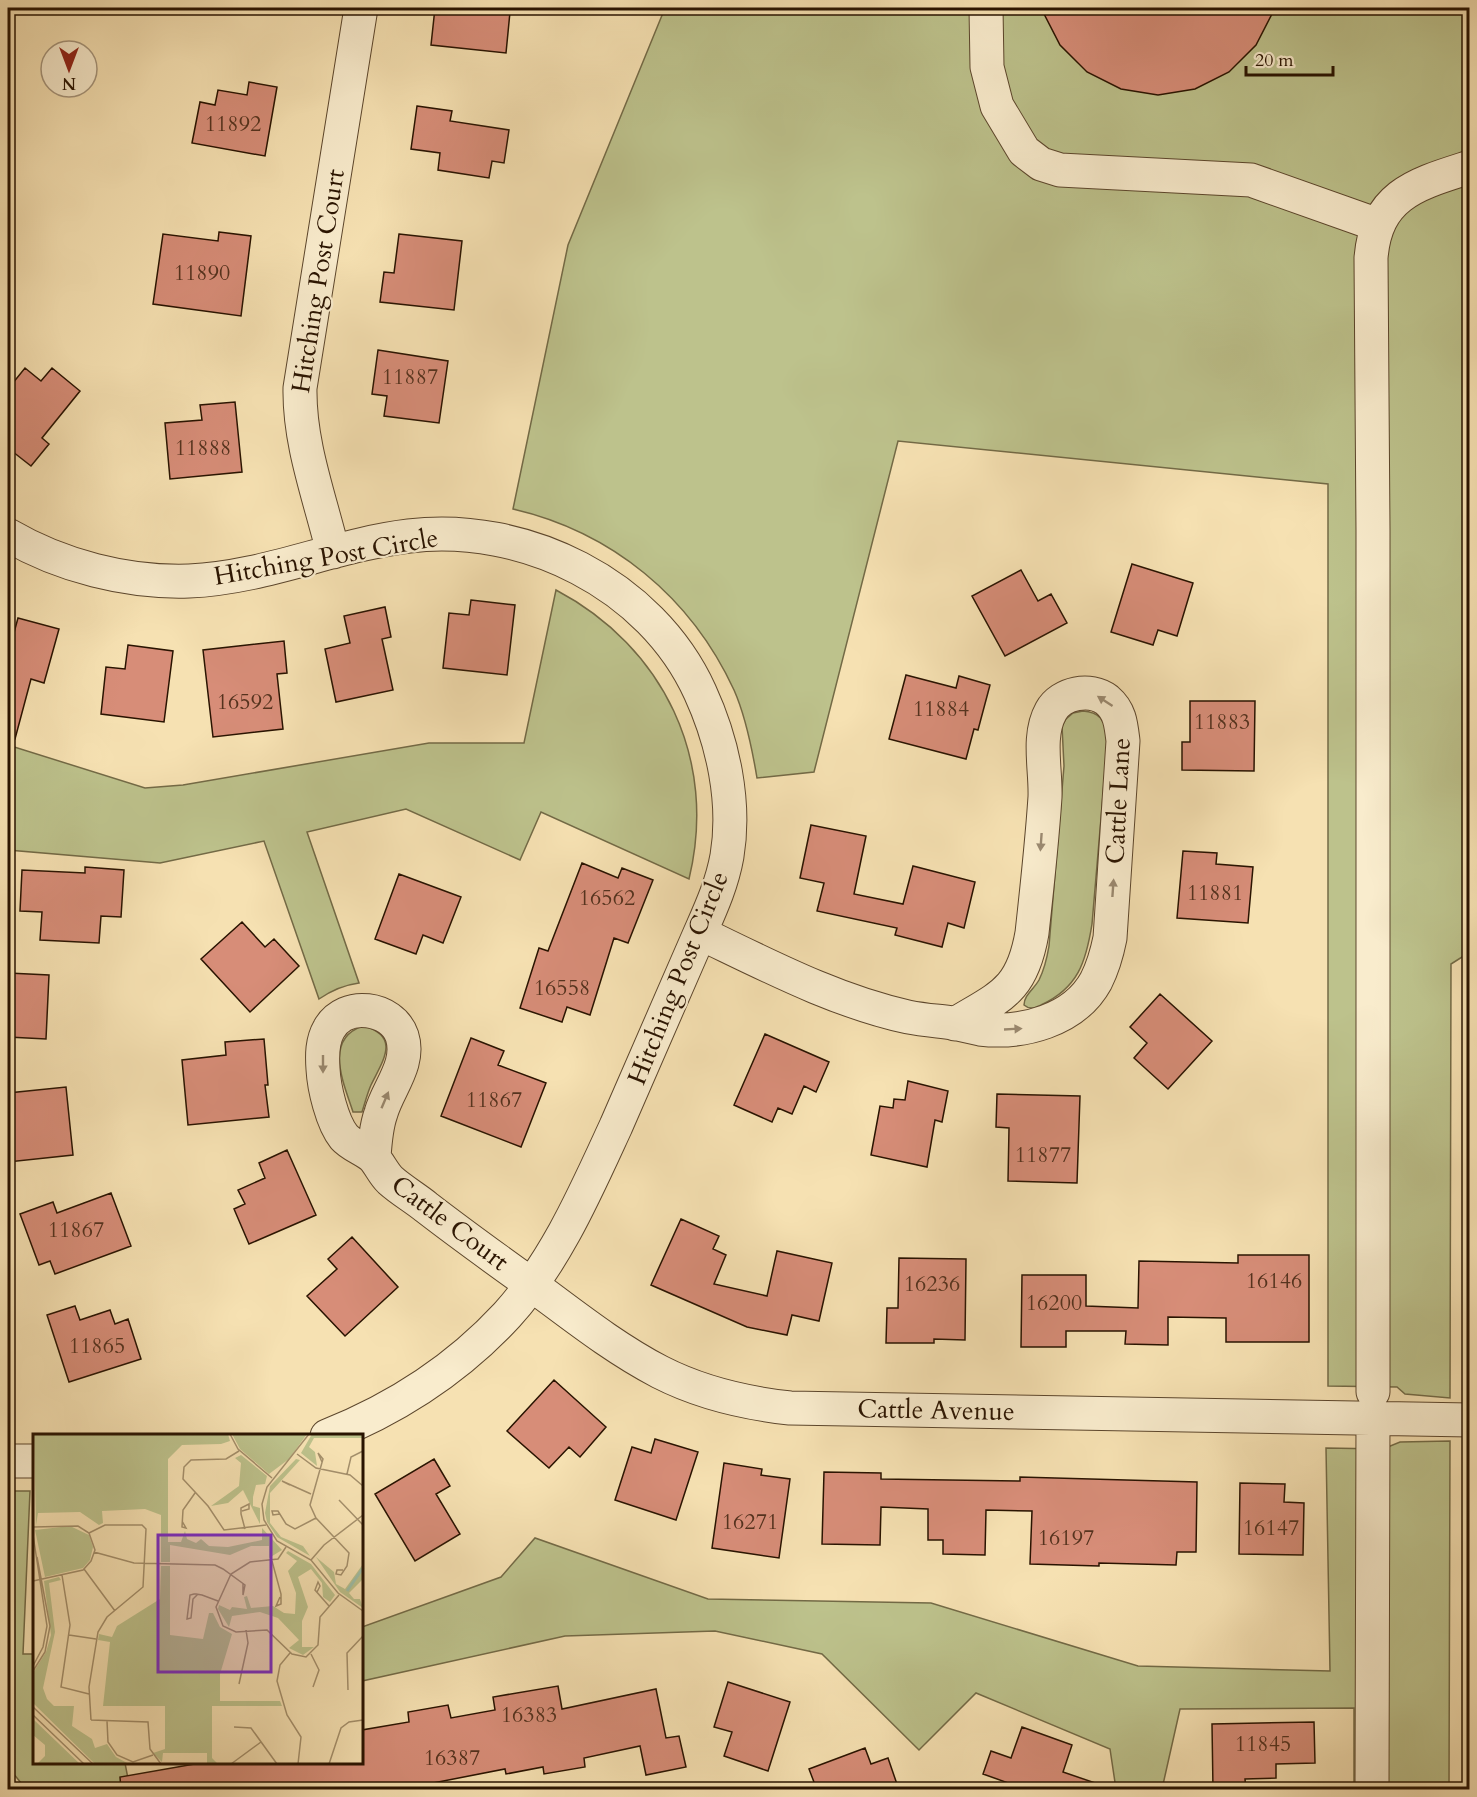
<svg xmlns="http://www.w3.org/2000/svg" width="1477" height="1797" font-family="Cardo,serif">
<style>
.green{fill:#bdc28c;stroke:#736a46;stroke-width:1.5}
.building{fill:#d78d78;stroke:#291300;stroke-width:1.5}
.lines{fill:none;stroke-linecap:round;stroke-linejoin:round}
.minor-casing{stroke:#5c462c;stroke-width:35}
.minor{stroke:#f9eccd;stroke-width:33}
.oneway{fill:#9b8a71}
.labels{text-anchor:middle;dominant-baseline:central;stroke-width:4.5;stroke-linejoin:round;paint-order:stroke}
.number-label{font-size:22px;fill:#54321e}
.street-label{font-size:26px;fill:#291300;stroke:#f9eccd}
.inset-river{fill:none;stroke:#9ebea7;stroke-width:3}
.inset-road{fill:none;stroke:#a48f6b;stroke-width:1.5}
.view{fill:#7b2cbf;fill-opacity:0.15;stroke:#7b2cbf;stroke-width:3}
.inset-edge{fill:none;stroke:#291300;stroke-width:3}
</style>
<rect width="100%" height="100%" fill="#f6e1b2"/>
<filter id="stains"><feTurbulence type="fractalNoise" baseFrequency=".00333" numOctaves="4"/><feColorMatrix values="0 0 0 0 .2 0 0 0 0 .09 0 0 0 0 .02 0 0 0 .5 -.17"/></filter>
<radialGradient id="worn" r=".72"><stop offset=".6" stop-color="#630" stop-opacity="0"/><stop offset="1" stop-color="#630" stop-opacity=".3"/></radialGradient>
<!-- green -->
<path class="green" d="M665,8H1469L1470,952L1451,964L1450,1398L1405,1394L1397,1387L1328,1386V484L898,441L814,772L757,778C752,748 746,717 734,690C691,597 612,532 513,509L568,245Z
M556,590C664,647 718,760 689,879L541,812L520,860L406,809L307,832L359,983C344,985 332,990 319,999L264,841L160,863L8,850V745L145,788L183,785L429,743H524Z
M1083,711C1099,712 1105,720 1108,736L1092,924C1086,962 1078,988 1041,1005C1034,1008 1030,1010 1024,1005C1024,995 1034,989 1039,980C1044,970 1047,958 1049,946L1064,766L1062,726L1066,719L1073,713Z
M363,1026C402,1036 382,1062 371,1085C367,1094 365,1103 362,1112H353C344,1084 323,1039 363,1026Z
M1450,1441L1449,1789H1354V1708L1180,1709L1162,1789H1116L1110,1749L976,1693L919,1750L822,1654L715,1631L565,1636L362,1681V1627L501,1577L535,1538L708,1599L931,1603L1138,1666L1330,1671L1326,1448L1383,1449L1400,1442Z
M8,1491H30L23,1654H34V1762L125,1763L130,1789H26L8,1767Z"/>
<!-- building -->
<path class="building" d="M435,8H498V11L510,12L506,53L431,45Z
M1041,8H1275L1256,45L1229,72L1195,89L1158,95L1121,89L1087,72L1060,45Z
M249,82L277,87L265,156L192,143L200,102L215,105L218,90L247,95Z
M417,106L452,111L450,121L509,130L504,163L492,161L489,178L438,170L440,153L411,149Z
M219,232L251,236L241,316L153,304L163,234L218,241Z
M399,234L462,241L454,310L380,302L384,272L394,273Z
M378,350L448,361L439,423L384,416L387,396L372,394Z
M25,368L41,381L52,368L80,391L42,438L49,444L31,466L8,448V389Z
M235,402L242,472L170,479L165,423L202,420L200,405Z
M1132,564L1193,583L1177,636L1158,630L1153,645L1111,632Z
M1021,570L1038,601L1051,594L1067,623L1005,656L972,596Z
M471,600L515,605L507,675L443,668L449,613L469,615Z
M385,607L391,637L382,639L393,690L336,702L325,649L350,643L344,616Z
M18,618L59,629L44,683L31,679L15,739L8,738V638L12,640Z
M284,641L287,673L277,674L283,729L213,737L203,650Z
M128,645L173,651L164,722L101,714L106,667L125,669Z
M906,675L956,688L959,676L990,685L978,730L974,729L966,759L889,739Z
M1190,701H1255L1254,771L1182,770V742H1190Z
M811,825L866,836L854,894L903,904L913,866L975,882L964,928L948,923L942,947L895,935L897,928L817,911L824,883L800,878Z
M1183,851L1217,853L1216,864L1253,867L1248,923L1177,918Z
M582,863L618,878L622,868L653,880L628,943L614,938L590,1015L567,1007L562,1022L520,1008L539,948L548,951Z
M85,867L124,870L121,917L101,916L99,943L40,940L42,912L20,911L22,870L85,873Z
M399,874L461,897L443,943L423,935L416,954L375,939Z
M242,922L265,947L274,939L299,966L250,1012L201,959Z
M8,973L49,975L46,1039L8,1037Z
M1160,994L1212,1041L1168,1089L1134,1058L1147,1043L1130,1027Z
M765,1034L829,1062L816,1092L804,1086L792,1114L778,1108L772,1122L734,1105Z
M471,1038L504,1051L498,1065L546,1083L521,1147L441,1116Z
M264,1039L268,1085H265L269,1117L188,1125L182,1060L226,1055L225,1042Z
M908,1081L948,1091L942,1122L935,1120L927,1167L871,1155L880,1106L893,1108L894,1099L905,1100Z
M66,1087L73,1155L8,1162V1093Z
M997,1094L1080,1096L1077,1183L1008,1181L1009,1128L996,1127Z
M287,1150L316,1215L249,1244L234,1209L245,1204L238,1190L265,1178L259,1163Z
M111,1193L131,1246L55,1274L50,1261L39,1265L20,1214L53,1202L57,1213Z
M681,1219L719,1236L713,1249L726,1255L714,1284L767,1296L777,1251L832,1263L819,1321L792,1315L787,1335L747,1327L651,1285Z
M352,1237L398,1287L345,1336L307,1296L337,1269L328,1259Z
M1238,1255H1309V1342H1226V1318L1168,1317V1345L1125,1344L1126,1331H1066V1347H1021L1022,1275H1086V1306L1138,1308L1139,1261L1238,1263Z
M899,1258L966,1259L965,1340L934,1339V1343H886L887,1308H898Z
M75,1306L80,1320L110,1310L115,1324L128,1319L141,1359L69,1382L47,1315Z
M554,1380L606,1427L580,1457L569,1447L549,1468L507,1431Z
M655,1439L698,1452L676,1520L615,1500L632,1447L651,1453Z
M434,1459L450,1486L436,1494L460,1534L415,1561L375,1494Z
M724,1463L762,1469L761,1475L790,1479L779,1558L712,1548Z
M824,1472L881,1473V1479L1020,1481V1477L1197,1482L1196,1552H1177L1176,1565L1099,1563V1566L1030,1564L1032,1511L986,1510L985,1555L943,1554V1540H928V1509L881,1507L880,1545L822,1544Z
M1240,1483L1285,1484L1284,1502L1304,1503L1303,1555L1239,1554Z
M728,1682L790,1702L768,1771L724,1756L732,1732L714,1727Z
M558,1686L562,1709L656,1689L666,1738L679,1736L686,1767L646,1775L640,1746L584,1758L585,1767L544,1774L543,1767L506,1774L505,1769L397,1790H121L120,1777L206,1762H362V1730L409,1722L408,1712L448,1705L451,1718L495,1710L493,1697Z
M1314,1722L1315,1763L1276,1764V1778L1245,1779L1246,1790H1213L1212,1724Z
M1022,1727L1072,1745L1063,1772L1104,1786L1103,1790H1028L983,1774L991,1751L1011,1758Z
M865,1748L871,1764L888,1758L899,1790H817L809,1769Z"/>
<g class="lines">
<defs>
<path id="minor" d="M986,8L987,67L997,106L1024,151L1041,164L1060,170L1251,180L1378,225
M8,535C61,566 127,583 189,581C265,578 334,545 409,536C524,522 651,584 700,692C723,742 736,802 727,856C722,884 711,908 700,933C672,998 644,1062 616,1126C586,1191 556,1261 507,1315C457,1369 395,1409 327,1436
M333,552C320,498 299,444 300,388L361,8
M700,933C767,965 835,1001 908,1017C923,1020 938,1021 953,1023C962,1025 971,1027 980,1029C1022,1034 1074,1021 1096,981C1103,967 1107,953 1110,938L1123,741C1121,724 1120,711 1107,700C1090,687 1061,693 1051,711C1037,736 1046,769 1045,797C1042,842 1037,888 1032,933C1022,991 1001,996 955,1024
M374,1157C375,1142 376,1127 381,1113C388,1088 411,1064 402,1036C392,1007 345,1000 329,1029C322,1041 322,1055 323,1069C324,1088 332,1122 344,1137C352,1146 366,1150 374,1158C380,1165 383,1173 390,1180C401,1190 415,1198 426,1207C461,1234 497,1260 532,1285C574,1316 614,1348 660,1372C701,1393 744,1403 790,1408L1470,1420
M1373,1392V530L1371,258C1376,194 1417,184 1470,167
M8,1461H34
M1372,1790L1373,1418"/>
</defs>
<!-- minor casing -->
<use href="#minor" class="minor-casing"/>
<!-- minor -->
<use href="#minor" class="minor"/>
</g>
<!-- one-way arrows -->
<defs><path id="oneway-solid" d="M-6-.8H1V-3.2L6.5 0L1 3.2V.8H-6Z" transform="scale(1.5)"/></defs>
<g class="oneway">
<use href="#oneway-solid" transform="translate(1105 701) rotate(-147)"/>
<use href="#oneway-solid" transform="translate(1041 842) rotate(94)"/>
<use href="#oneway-solid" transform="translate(1113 888) rotate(-86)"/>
<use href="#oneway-solid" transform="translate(1013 1029) rotate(-3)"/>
<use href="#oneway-solid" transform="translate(323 1064) rotate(90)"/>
<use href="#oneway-solid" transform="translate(385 1100) rotate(-67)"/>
</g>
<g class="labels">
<!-- number labels -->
<g class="number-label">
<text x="233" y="124">11892</text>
<text x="202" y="273">11890</text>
<text x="410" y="377">11887</text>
<text x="203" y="448">11888</text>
<text x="245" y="702">16592</text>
<text x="941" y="709">11884</text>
<text x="1222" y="722">11883</text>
<text x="1215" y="893">11881</text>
<text x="607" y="898">16562</text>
<text x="562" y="988">16558</text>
<text x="494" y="1100">11867</text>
<text x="1043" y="1155">11877</text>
<text x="76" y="1230">11867</text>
<text x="1274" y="1281">16146</text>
<text x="932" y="1284">16236</text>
<text x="1054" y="1303">16200</text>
<text x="97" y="1346">11865</text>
<text x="750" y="1522">16271</text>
<text x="1271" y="1528">16147</text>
<text x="1066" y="1538">16197</text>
<text x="529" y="1715">16383</text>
<text x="1263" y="1744">11845</text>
<text x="452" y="1758">16387</text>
</g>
<!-- street labels -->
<g class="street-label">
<text transform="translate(318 281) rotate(-81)">Hitching Post Court</text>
<text transform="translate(326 557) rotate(-10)">Hitching Post Circle</text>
<text transform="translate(1118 801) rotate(-87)">Cattle Lane</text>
<text transform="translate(678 978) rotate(-68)">Hitching Post Circle</text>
<text transform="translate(450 1223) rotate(37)">Cattle Court</text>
<text transform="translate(936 1410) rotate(1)">Cattle Avenue</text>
</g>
</g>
<!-- overview -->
<g transform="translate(33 1434)">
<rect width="330" height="330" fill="#f6e1b2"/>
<path d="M1,0H195L197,7L188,10L149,11L135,25V108H148L152,97L154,105L163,109L168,105L176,112L195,113L229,106V94L249,116L236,124V112H218L197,121L137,111V128H128V81L112,75L69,77L70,89L66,91L47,78L5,79L3,91ZM199,0H274L256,25L236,40L207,15ZM279,0H330V4H281L276,13L282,18L284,32L268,19ZM208,21L234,42L232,50L223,51L220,63V72L227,74V90L210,56L195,69L178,72L206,52L208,29L202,24ZM263,25L267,26L237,59V89L248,103L270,112L277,122L244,103L234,88L232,79L237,52ZM37,92L56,101L60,113L57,126L50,134L12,143L2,96ZM255,117L278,130L302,161L297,168L290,163L289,149L278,135L265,143L275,173L269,187V213H281L270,221L256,214L266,206L245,184L227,178L199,182L196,193L185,175L186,171L197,176L199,173L214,175L211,163L214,162L218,174L240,172L251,179L262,180L263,159L255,137L264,127L253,119ZM283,123L301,138L303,150L312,155L330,130V145L316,159L321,165H327L330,174L307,158ZM128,132H137V201L170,205L176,179H180L187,193L199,200L187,240V267H247L249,272H179V324L185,330H174V319H130L129,328L120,319L132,315V272H70L77,208L65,206L66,200L79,203L84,192L127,165ZM26,143L28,146L16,149L22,198L10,254L14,265L21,272H41L39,292L59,305L62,314L74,310L83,323L96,330H62L0,269V239L13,218L18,201L11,147ZM0,285L47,330H4L12,322V311L0,301Z" fill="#bdc28c"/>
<path class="inset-river" d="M314,157L330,134"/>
<path class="inset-road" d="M197,0L205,15L239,44M276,0L234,53L229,70L231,86L244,107L278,126L305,159L330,177M206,17L193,25L158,26L151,33L150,45L175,72L191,96L233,91M264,20L283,34L317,41L330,52M289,28L285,19L290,25L277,71L283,84L316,119L314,132L308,141L303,140L304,136H310M314,40L318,23L330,17M257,51L249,47L278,60M306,66L330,91M209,77L216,75V70L208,74V80L212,95M247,80L240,81L239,77H245L253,90L262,95L283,84M149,87L153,94L149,93L150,76L162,59M0,93L45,92L56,99L62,116L58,127L50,136L0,147M56,99L72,91H109L113,95L110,153L74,183L65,198L56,253L58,286M0,101L14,192L10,213L0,232M253,113L245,125L217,128L198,140L183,173L190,192L203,198L234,196L259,220L273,223L285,211L287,183L306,161M61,118L101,129L182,131L190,135L212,151L210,161V150M278,126L291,111L330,81M239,127L248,160V170L243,172L247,163M51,135L82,177M29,141L37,191L28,253L56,260M284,158L287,152L285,148L282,156L296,172M165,160L160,165L158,184L154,185L157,161L161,160H163L169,161L185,167M36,201L63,205M257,219L247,231L244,247L254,281L268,303L265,330M278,220L286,236L280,253M0,237L12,218L17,192L4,123M206,250L215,209L213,196M315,256L314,219L330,202M0,273L60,330M0,281L51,330M58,286L115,288L117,315L128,330M74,287L75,308L84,321L100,328L120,321M201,293L218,294L244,330M198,330L228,308M296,330L308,294L316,288L330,286"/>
<path class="view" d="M125,101H238V238H125Z"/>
<rect width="330" height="330" class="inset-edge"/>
</g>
<!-- margin -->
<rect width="1477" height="1797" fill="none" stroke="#f6e1b2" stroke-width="30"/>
<rect x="9" y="9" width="1459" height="1779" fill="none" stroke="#291300" stroke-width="3"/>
<rect x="15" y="15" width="1447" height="1767" fill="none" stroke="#291300" stroke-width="1.5"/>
<!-- north arrow -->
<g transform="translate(69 69) rotate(180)"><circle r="28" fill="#f9eccd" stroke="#a6957b" stroke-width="1.5"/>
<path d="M0-4.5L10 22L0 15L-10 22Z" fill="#8f2418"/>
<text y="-9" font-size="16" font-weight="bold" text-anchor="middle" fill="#291300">N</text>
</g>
<!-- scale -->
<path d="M1246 66v9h87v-9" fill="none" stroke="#291300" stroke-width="3"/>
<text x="1255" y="66" font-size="18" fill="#291300" stroke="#f9eccd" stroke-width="4.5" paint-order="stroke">20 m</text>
<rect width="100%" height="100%" filter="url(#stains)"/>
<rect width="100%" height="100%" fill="url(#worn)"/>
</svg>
